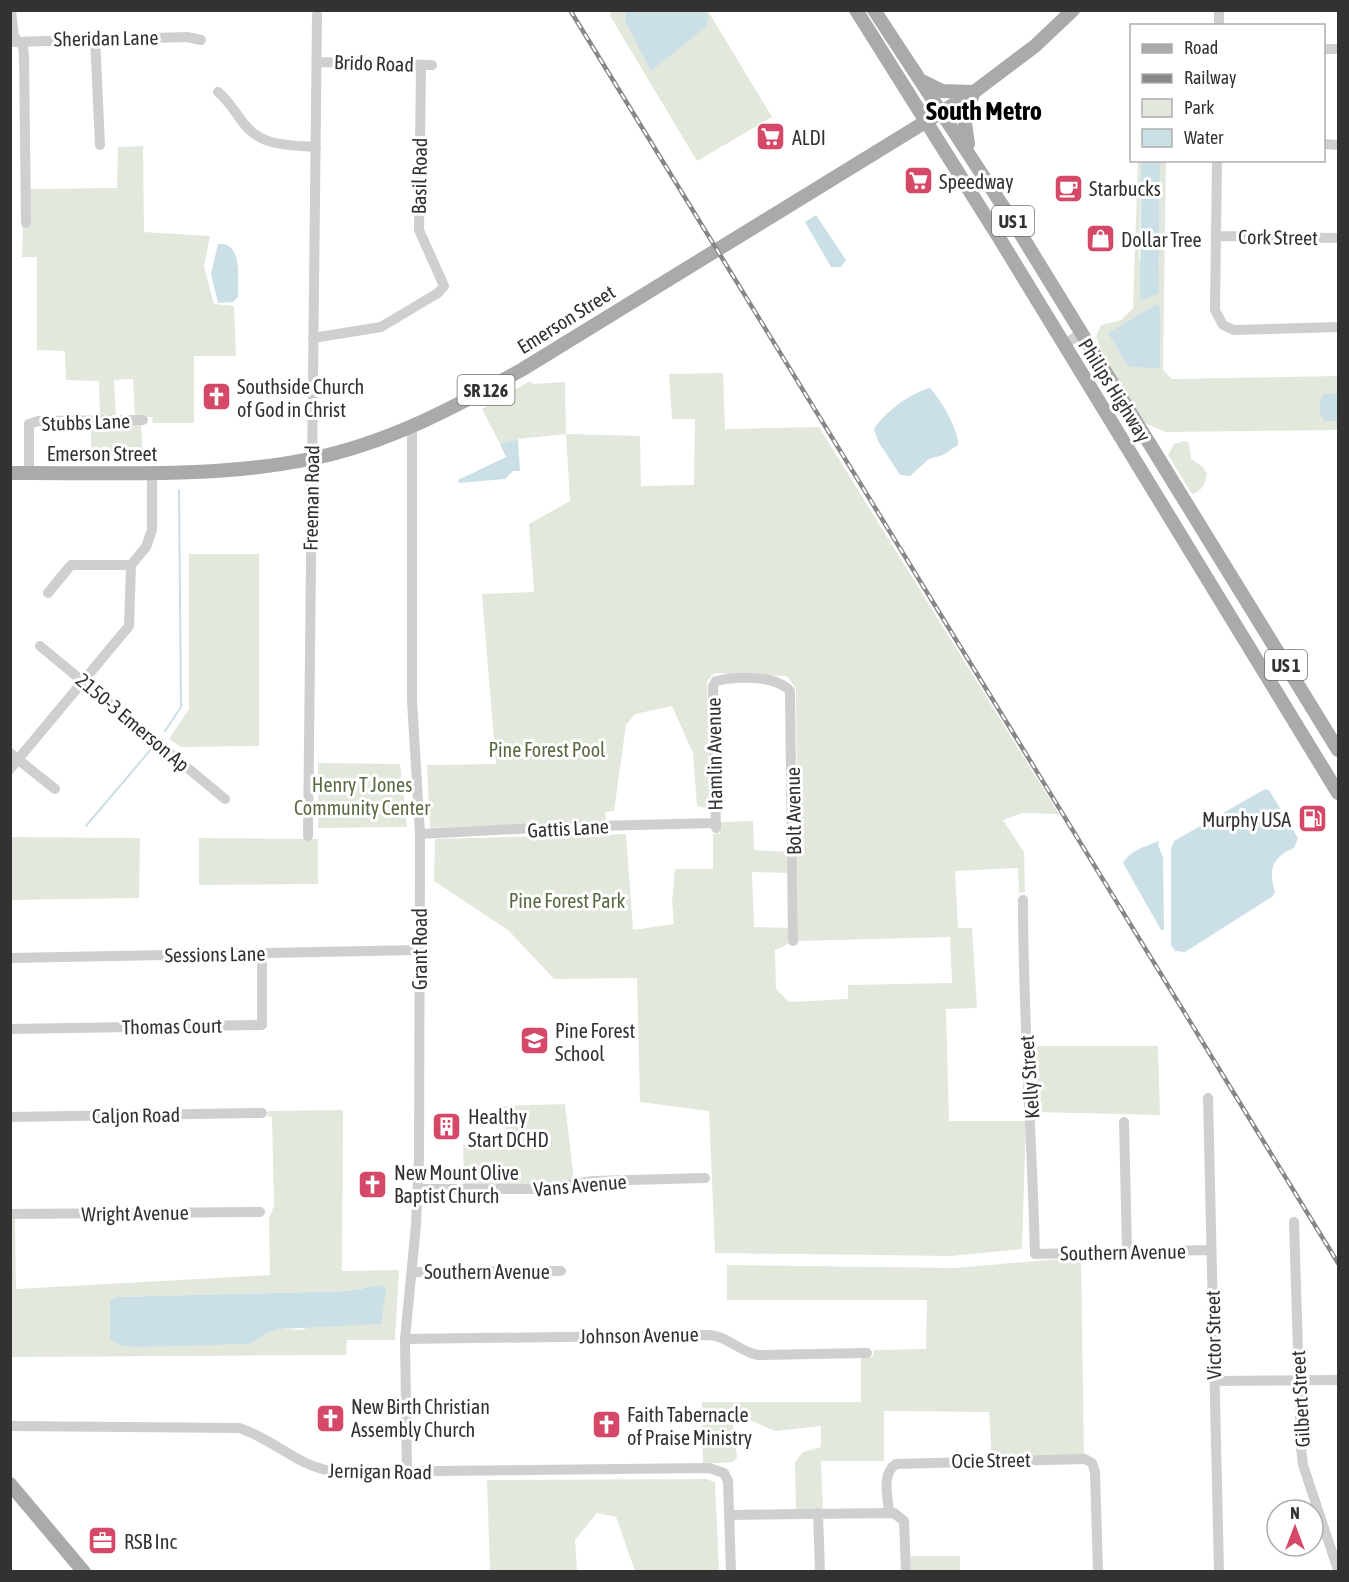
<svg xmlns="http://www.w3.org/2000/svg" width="1349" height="1582" font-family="'Asap Condensed',sans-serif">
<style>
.green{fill:#e3e8dc;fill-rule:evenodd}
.water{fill:#cbe0e6}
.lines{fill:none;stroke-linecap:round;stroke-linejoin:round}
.stream{stroke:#cbe0e6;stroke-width:2}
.minor{stroke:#cfcfcf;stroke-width:10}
.major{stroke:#aaa;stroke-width:14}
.rail-casing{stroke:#878787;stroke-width:4.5}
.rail{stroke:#fff;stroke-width:2;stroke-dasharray:7;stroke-linecap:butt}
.labels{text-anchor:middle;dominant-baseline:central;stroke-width:6;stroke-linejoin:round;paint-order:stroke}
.shield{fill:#fff;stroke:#707070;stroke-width:1.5}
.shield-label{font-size:18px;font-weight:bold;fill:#323232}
.street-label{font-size:20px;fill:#323232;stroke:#fff}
.poi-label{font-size:20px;fill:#323232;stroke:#fff;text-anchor:start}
.park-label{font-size:20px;fill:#5b6a43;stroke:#fff}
.district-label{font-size:26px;font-weight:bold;fill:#000;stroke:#fff}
</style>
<rect width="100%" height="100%" fill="#fff"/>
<!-- green -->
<path class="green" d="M614,11L709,16L704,11H708L772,117L697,161L609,14Z
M143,146L144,232L210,236L204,267L214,304L234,306L236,356H194V423H153L152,417H135L133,379L114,380L116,417H100L99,381L66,380L65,351L37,350V257H22L23,227L30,189L117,188L118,147Z
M1138,161H1141L1139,259L1159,293L1160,161H1166L1163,370L1172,379L1338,376V393L1324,394V421L1338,422V430L1165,432L1145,423L1103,356L1096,336L1101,325L1121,320L1133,308Z
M723,373L725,429L819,427L1059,814L1022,813L1003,820L1024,852L1025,892L1019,893L1018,868L955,871L958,928H972L977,1008L946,1009L949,1121H1026L1022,1249L950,1256L715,1253L709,1111L640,1102L637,978L554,979L508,930L434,881L435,839L626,834L633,930L674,924L672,902L675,869H713V834L720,833V822L753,821L754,850L790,852L791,873L752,872L754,927L790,928L788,944L775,950L776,989L789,1002L848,999V985L952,983L950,937L798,941L796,689L787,676L715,673L707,681L711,809L697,806L693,753L672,706L635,714L626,725L614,811L605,812L606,821L430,828L427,765L496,764L482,594L534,592L529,524L570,501L566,434L518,439L500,444L482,409L530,381L533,384L565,382L566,434L640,436L641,486L694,485L695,419H672L669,374Z
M91,423H141L143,460H91Z
M1185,441L1189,443L1191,459L1203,467L1207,474C1205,483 1202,492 1192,494L1168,455L1174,444Z
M189,554H259V746L181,747L169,739L189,709Z
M318,763L400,764L407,827L318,828Z
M10,837L140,838L139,898L11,900Z
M199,838L318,839V884L199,885Z
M1031,1046H1158L1160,1115L1035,1112Z
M565,1104L574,1180L546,1185L464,1187L463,1145L505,1143L504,1106Z
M343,1110L342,1271L399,1270L395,1340H347L346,1355L11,1357L10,1219H15L16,1289L270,1275L269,1218L274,1206L272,1117L267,1116L268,1111ZM367,1287L303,1330L281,1329L267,1333L250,1344L119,1345L110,1301L116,1297L347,1291Z
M1081,1257L1084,1456L992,1458L989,1412L884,1411V1461H821L823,1511H796L795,1462L803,1452L821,1447V1426L775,1431L740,1416L733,1424L737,1457L733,1462L703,1464L702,1402H861V1358L873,1357L874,1350L926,1349L927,1300H727V1265L954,1268Z
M706,1479L715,1482L719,1571H635L616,1517L597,1513L575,1540L577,1571H490L487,1480Z
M911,1556H960V1571H911Z"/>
<!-- water -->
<path class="water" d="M629,11H704L709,16L706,27L651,71L625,21L626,13Z
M1141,161H1160L1159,293L1145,300L1140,299Z
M816,215L846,260L841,267H831L805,222Z
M218,244C243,241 238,281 238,297L233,302L218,303L211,274Z
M1157,304L1160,306V368L1129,367L1108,333Z
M930,388C940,398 960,432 958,445L943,455L929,459L910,476L900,475L878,441L874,429C885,412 910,393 930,388Z
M1338,393V422L1324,421C1319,414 1317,401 1324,394Z
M518,439L520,471H513L505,479L459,483L458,480L506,457L500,444Z
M1265,789L1269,790L1298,838L1294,848C1272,857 1268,870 1275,892L1273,896L1185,952L1175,951L1171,945V849L1174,841Z
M1159,841L1158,845L1163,857L1164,930H1161L1123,863C1130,850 1147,846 1159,841Z
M381,1285L386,1289L381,1324L281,1329L267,1333L250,1344L133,1347L119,1345L110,1339V1301L116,1297L347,1291Z"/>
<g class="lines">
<!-- stream -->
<path class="stream" d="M165,731L181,707L179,490
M86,826L152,748"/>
<!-- minor -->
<path class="minor" d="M11,10L14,37L23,46L24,57L26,223
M1219,26V10
M95,38L100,145
M14,42L187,37L201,40
M1324,49H1338
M317,62L432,65
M218,92C230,102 236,114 245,125C263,147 290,145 316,147
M1324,144L1338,145
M1217,160L1215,310L1223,325L1234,330L1338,327
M1217,236L1338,238
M313,338L381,327L438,293L444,286L419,230L421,65
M1064,345L1083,332
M29,473V424L38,421L143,420
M48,593L71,565H131
M40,646L225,799
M10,753L55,789
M10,769L129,626L131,565L146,547L152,530V473
M716,828L713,686L716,681C736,676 776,675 790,691L793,941
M420,834L556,827L715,823
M308,836L317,15
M1023,900C1023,1019 1032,1136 1035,1254L1211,1250
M10,958L419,950
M10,1029L262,1025V953
M1208,1098L1219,1572
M10,1117L262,1113
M1124,1122L1127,1251
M419,1189H543L592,1181L705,1178
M10,1214L260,1212
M1294,1222L1301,1448L1303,1465L1338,1570
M412,1272L561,1271
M405,1339L710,1335C729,1337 740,1352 758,1355L867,1353
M1214,1381L1338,1380
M10,1426L239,1428C277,1440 298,1469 340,1472L709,1468L724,1473L728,1481L731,1572
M407,1472L405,1339L416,1225L419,1157L420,834L412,701V426
M889,1512C888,1497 881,1474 896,1464L1085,1459L1092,1463L1095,1472L1098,1572
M818,1513L820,1572
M730,1515L894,1513L904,1521L906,1572"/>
<!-- major -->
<path class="major" d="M856,10L998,236L1338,793
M874,10L1012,220L1338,750
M924,82L942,91L972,92
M968,144L964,116L974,92
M10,473C111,472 211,479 310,459C386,444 456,407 523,369L974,92L1035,46L1073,10
M10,1484L84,1572"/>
<defs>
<path id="rail" d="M570,10L1338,1263"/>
</defs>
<!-- rail casing -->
<use href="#rail" class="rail-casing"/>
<!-- rail -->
<use href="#rail" class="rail"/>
</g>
<!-- icons -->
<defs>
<symbol id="supermarket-square" viewBox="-11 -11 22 22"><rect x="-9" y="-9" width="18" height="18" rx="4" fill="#d54867" stroke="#fff"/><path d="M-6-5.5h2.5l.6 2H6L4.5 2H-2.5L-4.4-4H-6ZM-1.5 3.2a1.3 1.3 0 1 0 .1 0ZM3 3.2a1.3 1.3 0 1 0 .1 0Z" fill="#fff"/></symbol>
<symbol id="cafe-square" viewBox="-11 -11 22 22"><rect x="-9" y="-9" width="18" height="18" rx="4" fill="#d54867" stroke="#fff"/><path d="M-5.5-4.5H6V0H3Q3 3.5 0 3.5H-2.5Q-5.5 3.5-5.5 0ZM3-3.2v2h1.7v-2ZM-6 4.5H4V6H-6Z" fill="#fff"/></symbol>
<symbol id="shop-square" viewBox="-11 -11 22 22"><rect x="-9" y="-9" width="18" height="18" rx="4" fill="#d54867" stroke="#fff"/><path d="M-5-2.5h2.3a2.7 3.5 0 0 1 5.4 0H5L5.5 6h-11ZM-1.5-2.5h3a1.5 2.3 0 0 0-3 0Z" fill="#fff"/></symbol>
<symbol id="church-square" viewBox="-11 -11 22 22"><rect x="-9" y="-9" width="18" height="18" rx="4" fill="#d54867" stroke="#fff"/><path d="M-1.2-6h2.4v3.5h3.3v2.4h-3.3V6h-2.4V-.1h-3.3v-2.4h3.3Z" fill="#fff"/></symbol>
<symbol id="fuel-square" viewBox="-11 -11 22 22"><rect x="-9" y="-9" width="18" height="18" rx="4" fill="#d54867" stroke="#fff"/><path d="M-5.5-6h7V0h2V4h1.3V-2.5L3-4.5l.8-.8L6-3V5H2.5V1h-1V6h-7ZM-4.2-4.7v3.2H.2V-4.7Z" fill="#fff"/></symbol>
<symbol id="school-square" viewBox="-11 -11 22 22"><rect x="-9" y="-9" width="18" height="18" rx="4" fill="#d54867" stroke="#fff"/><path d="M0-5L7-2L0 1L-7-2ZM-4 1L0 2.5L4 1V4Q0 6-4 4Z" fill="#fff"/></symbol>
<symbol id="building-square" viewBox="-11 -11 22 22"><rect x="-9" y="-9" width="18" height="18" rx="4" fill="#d54867" stroke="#fff"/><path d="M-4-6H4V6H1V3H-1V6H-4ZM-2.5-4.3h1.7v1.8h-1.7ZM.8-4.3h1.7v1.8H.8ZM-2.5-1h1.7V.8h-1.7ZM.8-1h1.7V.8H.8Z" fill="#fff"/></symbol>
<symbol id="office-square" viewBox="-11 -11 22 22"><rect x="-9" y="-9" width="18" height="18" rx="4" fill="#d54867" stroke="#fff"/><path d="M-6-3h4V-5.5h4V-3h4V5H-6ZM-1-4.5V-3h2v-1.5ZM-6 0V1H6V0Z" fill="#fff"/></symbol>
</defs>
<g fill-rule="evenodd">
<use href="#supermarket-square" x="754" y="120" width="33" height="33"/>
<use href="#supermarket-square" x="902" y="164" width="33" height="33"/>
<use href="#cafe-square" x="1052" y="172" width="33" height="33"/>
<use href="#shop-square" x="1084" y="222" width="33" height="33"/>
<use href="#church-square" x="200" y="380" width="33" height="33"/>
<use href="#fuel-square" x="1296" y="802" width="33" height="33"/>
<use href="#school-square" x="518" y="1024" width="33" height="33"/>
<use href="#building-square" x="430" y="1110" width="33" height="33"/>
<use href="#church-square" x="356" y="1168" width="33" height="33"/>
<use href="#church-square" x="314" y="1402" width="33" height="33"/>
<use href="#church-square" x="590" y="1408" width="33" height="33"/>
<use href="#office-square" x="86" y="1524" width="33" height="33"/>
</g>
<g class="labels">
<!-- shield labels -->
<g class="shield">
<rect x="992" y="206" width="42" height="30" rx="4.5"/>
<rect x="457.5" y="375" width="57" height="30" rx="4.5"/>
<rect x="1265" y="650" width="42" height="30" rx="4.5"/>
</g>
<g class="shield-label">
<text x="1013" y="221">US 1</text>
<text x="486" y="390">SR 126</text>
<text x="1286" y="665">US 1</text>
</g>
<!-- street labels -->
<g class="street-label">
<text transform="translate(106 38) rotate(-1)">Sheridan Lane</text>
<text transform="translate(374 63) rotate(2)">Brido Road</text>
<text transform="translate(419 176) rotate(-89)">Basil Road</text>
<text transform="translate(1278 237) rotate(1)">Cork Street</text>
<text transform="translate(566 319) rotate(-32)">Emerson Street</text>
<text transform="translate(1115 390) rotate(58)">Philips Highway</text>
<text transform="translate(86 422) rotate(-2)">Stubbs Lane</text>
<text x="102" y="453">Emerson Street</text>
<text transform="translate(311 498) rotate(-89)">Freeman Road</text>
<text transform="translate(133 722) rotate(40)">2150-3 Emerson Ap</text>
<text transform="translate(714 754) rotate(-91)">Hamlin Avenue</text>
<text transform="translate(793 811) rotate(-91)">Bolt Avenue</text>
<text transform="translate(568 828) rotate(-3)">Gattis Lane</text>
<text transform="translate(419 949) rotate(-90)">Grant Road</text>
<text transform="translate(215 954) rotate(-1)">Sessions Lane</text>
<text transform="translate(172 1026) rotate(-1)">Thomas Court</text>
<text transform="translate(1029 1077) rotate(-94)">Kelly Street</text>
<text transform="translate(136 1115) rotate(-1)">Caljon Road</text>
<text transform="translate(580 1185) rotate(-5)">Vans Avenue</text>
<text transform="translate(135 1213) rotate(-1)">Wright Avenue</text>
<text transform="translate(1123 1252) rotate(-1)">Southern Avenue</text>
<text x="487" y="1271">Southern Avenue</text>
<text transform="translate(639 1335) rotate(-1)">Johnson Avenue</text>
<text transform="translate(1213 1335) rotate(-91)">Victor Street</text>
<text transform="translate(1300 1399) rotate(-93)">Gilbert Street</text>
<text transform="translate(991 1460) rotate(-1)">Ocie Street</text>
<text transform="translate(380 1471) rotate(1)">Jernigan Road</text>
</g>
<!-- poi labels -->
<g class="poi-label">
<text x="792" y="137">ALDI</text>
<text x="939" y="181">Speedway</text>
<text x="1089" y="188">Starbucks</text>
<text x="1121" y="239">Dollar Tree</text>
<text x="237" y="386">Southside Church<tspan x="237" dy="23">of God in Christ</tspan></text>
<text x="1291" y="819" text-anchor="end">Murphy USA</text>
<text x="555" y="1030">Pine Forest<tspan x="555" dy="23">School</tspan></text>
<text x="468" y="1116">Healthy<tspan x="468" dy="23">Start DCHD</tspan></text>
<text x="394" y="1172">New Mount Olive<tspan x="394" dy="23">Baptist Church</tspan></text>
<text x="351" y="1406">New Birth Christian<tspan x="351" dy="23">Assembly Church</tspan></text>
<text x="627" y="1414">Faith Tabernacle<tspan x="627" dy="23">of Praise Ministry</tspan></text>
<text x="124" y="1541">RSB Inc</text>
</g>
<!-- park labels -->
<g class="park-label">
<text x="547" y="749">Pine Forest Pool</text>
<text x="362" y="784">Henry T Jones<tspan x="362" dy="23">Community Center</tspan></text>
<text x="567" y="900">Pine Forest Park</text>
</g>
<!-- district labels -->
<g class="district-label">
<text x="984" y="111">South Metro</text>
</g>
</g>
<!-- border -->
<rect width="1349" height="1582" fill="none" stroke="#323232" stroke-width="24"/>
<!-- legend -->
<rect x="1130" y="24" width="195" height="138" fill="#ffffff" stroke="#adadad" stroke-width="1.5"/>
<rect x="1142" y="44" width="30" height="9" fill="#aaaaaa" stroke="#adadad" stroke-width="1.5"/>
<text x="1184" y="54" font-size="18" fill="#323232">Road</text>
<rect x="1142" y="74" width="30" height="9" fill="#878787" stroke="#adadad" stroke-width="1.5"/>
<text x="1184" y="84" font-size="18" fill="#323232">Railway</text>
<rect x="1142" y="99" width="30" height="18" fill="#e3e8dc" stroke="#adadad" stroke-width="1.5"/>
<text x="1184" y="114" font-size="18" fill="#323232">Park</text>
<rect x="1142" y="129" width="30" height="18" fill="#cbe0e6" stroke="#adadad" stroke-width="1.5"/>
<text x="1184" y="144" font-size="18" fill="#323232">Water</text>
<!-- north arrow -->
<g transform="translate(1295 1528)"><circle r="28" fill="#ffffff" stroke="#adadad" stroke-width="1.5"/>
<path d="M0-4.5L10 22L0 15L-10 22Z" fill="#d54867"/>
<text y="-9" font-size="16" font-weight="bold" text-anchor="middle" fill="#323232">N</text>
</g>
</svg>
